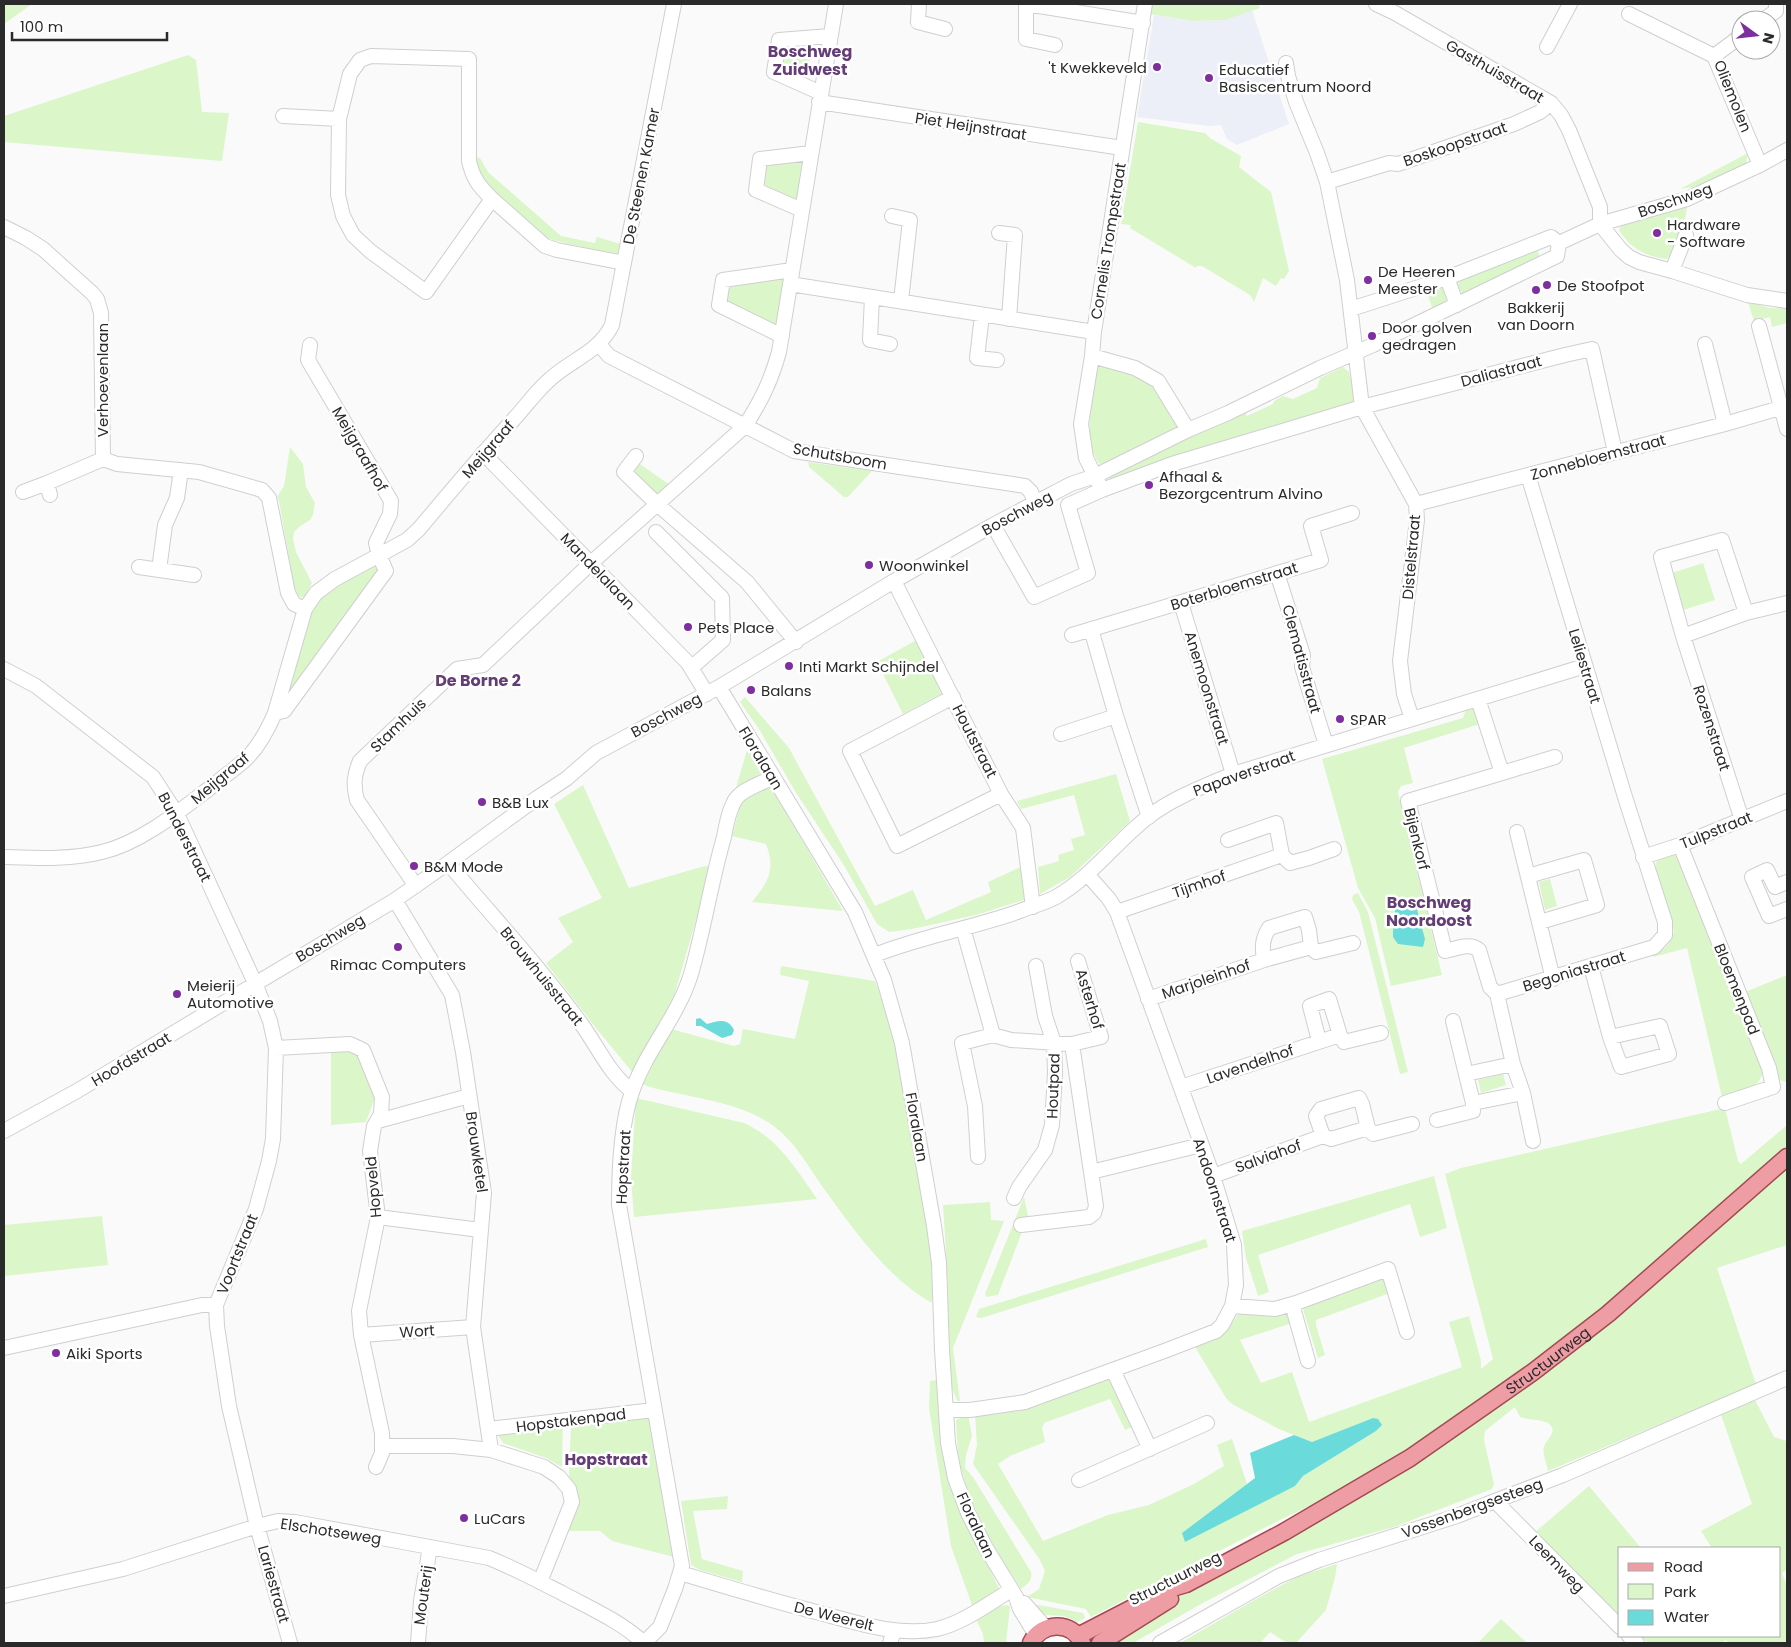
<svg xmlns="http://www.w3.org/2000/svg" width="1791" height="1647" font-family="Poppins,sans-serif">
<style>
.built{fill:#edeff8}
.green{fill:#dbf6c9}
.water{fill:#6adbda}
.lines{fill:none;stroke-linecap:round;stroke-linejoin:round}
.minor-casing{stroke:#cfcfd0;stroke-width:16}
.major-casing{stroke:#a34a52;stroke-width:19}
.minor{stroke:#fff;stroke-width:14}
.major{stroke:#ef9da4;stroke-width:16}
.poi-dot{fill:#7e2e9e;stroke:#fff;stroke-width:2}
.labels{text-anchor:middle;dominant-baseline:central;stroke-width:5;stroke-linejoin:round;paint-order:stroke}
.poi-label{font-size:15px;fill:#2a2a2a;stroke:#fff;text-anchor:start}
.street-label{font-size:15px;fill:#2a2a2a;stroke:#fff}
.neighbourhood-label{font-size:16px;font-weight:bold;fill:#643d76;stroke:#fff}
</style>
<rect width="100%" height="100%" fill="#fafafb"/>
<!-- built -->
<path class="built" d="M1252,10L1289,124L1237,145L1227,139L1221,125L1209,126L1137,117L1154,15L1193,21L1225,20Z"/>
<!-- green -->
<path class="green" d="M4,4H32L4,24Z
M1152,4H1258L1260,8L1225,20L1193,21L1150,14Z
M813,43L806,81L780,70L784,47Z
M188,55L196,60L202,112L229,113L222,161L4,142V116Z
M1138,122L1205,133L1210,138L1241,156L1239,167L1271,192L1289,271L1284,279L1281,278L1276,286L1263,278L1254,302L1250,295L1202,266H1197L1196,268L1130,228L1131,225L1121,224Z
M1748,153L1745,169L1700,186L1680,189Z
M475,157L480,158L488,172L561,236L595,243L597,237L621,244L620,250L617,254H611L549,239L479,178Z
M803,159L796,203L761,188L766,163Z
M1683,205L1687,206C1686,221 1677,248 1667,259C1646,257 1630,248 1619,230L1621,226Z
M1531,248L1538,251L1540,258L1464,294L1458,289V281Z
M786,276L777,327L724,302L728,284Z
M1440,287L1446,289L1448,297L1445,303L1433,311L1426,289Z
M1748,302L1770,308H1787V323L1772,327L1770,317L1754,321Z
M1098,363C1122,371 1148,377 1163,399C1169,408 1174,418 1179,427L1101,465C1080,444 1094,390 1098,363Z
M1343,367L1349,372L1355,399L1352,403L1111,482L1109,475L1244,410L1247,416L1273,404L1274,401L1283,396L1293,399L1317,388L1320,378Z
M290,447L303,464L306,487L315,503L313,515L310,520L299,527L294,532L293,539L296,552L312,583L304,598L298,596L294,586L279,501L277,497L284,486Z
M634,460L670,485L659,497L627,468Z
M808,462L872,471L848,497H844L809,467Z
M1703,563L1715,600L1683,610L1672,573Z
M376,565L380,566L382,569L284,702L311,609L320,597L346,579Z
M920,638L947,691L903,714L877,662Z
M745,697L789,748L875,906L913,890L926,920L991,892L988,882L1023,866L1027,899L976,915L912,929L889,932L877,924L845,867L795,791L759,729L740,702Z
M1478,704L1483,723L1404,748L1413,783L1401,786L1398,792L1442,975L1391,986L1375,918L1358,888L1322,759L1463,718L1467,706Z
M747,750L761,773L735,791Z
M1116,774L1130,821L1070,877L1040,894L1038,867L1059,861L1058,855L1074,850L1071,839L1085,835L1074,795L1021,809L1017,801Z
M583,785L629,888L701,867L712,865L674,996L633,1073L595,1027L546,963L573,942L558,918L602,898L554,804Z
M764,786H771L843,911L752,902C768,882 776,870 766,844L732,836L741,802Z
M1673,854L1676,856L1763,1073C1756,1092 1740,1092 1722,1097L1687,948L1653,957V954C1666,950 1670,944 1674,931L1655,867L1657,861Z
M1550,879L1557,906L1545,910L1539,882Z
M1358,893L1368,912L1408,1072L1400,1074L1359,912L1352,899L1353,895Z
M781,966L875,981C896,1036 908,1093 917,1150C926,1200 933,1251 932,1302H930C886,1276 854,1230 824,1189C809,1168 796,1143 775,1127C746,1105 706,1100 671,1092C662,1090 651,1088 642,1084L671,1029L734,1046L740,1044L743,1029L795,1039L809,981L780,975Z
M1787,975V1082L1775,1079L1745,992Z
M354,1048L361,1055L376,1095L366,1122L331,1125V1049Z
M1503,1074L1506,1085L1481,1093L1478,1080Z
M636,1098L744,1123C778,1138 796,1169 817,1199L634,1217L631,1178Z
M1725,1108L1738,1161L1741,1164L1787,1125V1148L1610,1308L1475,1407L1341,1491L1280,1520L1091,1617L1086,1609L1027,1597L1039,1589L1045,1571L1040,1560L973,1464L977,1445L975,1414L1018,1411L1110,1379L1113,1385L1132,1427L1125,1430L1110,1399L1044,1423L1042,1428L1045,1442L1010,1456L998,1464L1043,1541L1108,1515L1149,1505L1194,1484L1224,1466L1217,1445L1232,1439L1247,1484L1182,1533L1295,1486L1303,1476L1376,1431L1382,1425L1373,1418L1312,1442L1279,1429L1232,1404L1226,1398L1195,1347L1219,1337L1227,1329L1240,1312L1267,1315L1291,1309L1295,1322L1240,1340L1261,1383L1292,1372L1309,1422L1462,1367L1449,1322L1469,1316L1481,1361V1369L1493,1359L1445,1174L1461,1168Z
M1787,1164V1245L1717,1268L1756,1384L1548,1471C1547,1464 1542,1454 1544,1447C1545,1439 1560,1432 1548,1423C1541,1419 1528,1420 1520,1417L1515,1407L1485,1431L1484,1440L1494,1484L1492,1489L1394,1527L1297,1554L1201,1604L1133,1643H1106L1186,1590L1417,1459Z
M1434,1176L1447,1228L1420,1237L1410,1204L1258,1255L1269,1292L1258,1296L1246,1258L1242,1231Z
M1024,1197L1029,1220L1025,1224L998,1295L986,1297L985,1294Z
M990,1202L991,1220L1004,1221L953,1348L960,1401H958C943,1378 948,1322 948,1294C947,1265 945,1235 943,1205Z
M102,1216L108,1265L4,1276V1225Z
M1206,1239L1208,1247L981,1318L976,1317L979,1309Z
M1384,1276L1390,1293L1316,1320V1325L1325,1355L1318,1358L1304,1313L1303,1307Z
M936,1380L938,1400L939,1426L947,1471L957,1503L999,1588L994,1597L973,1608L951,1546L929,1408L930,1381Z
M1754,1398L1774,1437L1787,1441V1570L1782,1573L1787,1586V1643H1729L1726,1640L1721,1643H1648L1640,1636H1780V1548H1712L1701,1531L1752,1504L1720,1412Z
M968,1414L972,1436L966,1455L965,1468L973,1477L1031,1572C1033,1581 1027,1584 1021,1589C995,1549 969,1507 959,1459C957,1447 957,1433 956,1420Z
M652,1418L674,1557L612,1541L600,1531H567L571,1424Z
M563,1421L562,1467L546,1458L503,1443L495,1431Z
M1589,1486L1641,1548H1620V1617L1533,1534Z
M728,1496L727,1509L693,1511L702,1559L743,1571L742,1582L700,1570L691,1565L681,1501Z
M1337,1564L1335,1578L1326,1610L1296,1643H1287L1270,1632L1260,1643H1180L1256,1599L1299,1576Z
M1033,1604L1083,1613L1085,1618L1077,1622L1064,1616L1046,1615L1040,1613Z
M1008,1605L1010,1607L1006,1643H984L983,1634L975,1617L1001,1606Z
M1501,1619L1526,1642V1643H1478Z"/>
<!-- water -->
<path class="water" d="M1403,902H1408L1416,906L1425,939L1423,947L1398,944L1393,937V921L1396,906Z
M700,1018L707,1024C717,1021 728,1017 734,1030L732,1035L722,1038L701,1026H696V1019Z
M1373,1418L1378,1419L1382,1425L1376,1431L1303,1476L1295,1486L1185,1542L1182,1533L1255,1478L1250,1453L1294,1435L1312,1442Z"/>
<g class="lines">
<defs>
<path id="minor" d="M919,4L918,22L945,29
M1026,4V39L1055,45
M1027,4L1143,23
M1145,4L1094,332L1092,356L1081,424L1086,458L1102,490L1172,464L1286,430L1362,407L1565,355L1592,349L1615,452
M1376,4L1395,13L1551,103L1561,115L1569,130L1600,207V224
M1629,14L1714,56
M1763,20L1776,11V4
M1741,36L1714,56L1760,165
M1547,47L1570,4
M1286,63L1288,76L1296,102L1317,153L1327,182L1347,280L1362,407L1416,504L1417,520L1400,661L1404,694L1412,719
M821,93L774,72L779,40L830,36
M819,102L1122,148
M283,116L339,119
M1327,182L1389,163L1398,164L1514,124L1540,112L1551,103
M492,199C479,186 473,179 469,161V59L371,56L360,60L350,74L339,119L338,195L343,216L353,235L370,251L426,292L492,199L545,246L557,250L624,263
M802,210L756,190L760,159L811,153
M892,216L910,220L901,301
M1600,224L1621,250L1629,257L1639,262L1672,271L1747,295L1787,301
M4,227L26,238L43,249L92,293L97,299L101,313L103,459
M999,233L1015,235L1009,319
M1559,243L1600,224L1687,199L1760,165L1787,150
M1672,271L1686,235
M1447,278L1457,305
M790,284L1094,332
M872,297L870,340L890,344
M1351,309L1447,278L1551,237L1559,243
M982,315L977,358L997,360
M1759,326L1787,429
M782,336L719,305L723,280L792,270
M599,344L609,356L794,451L1025,486L1031,492L1035,503
M1705,344L1725,424
M1092,356L1135,368L1158,381L1188,430
M483,453L688,663L707,694
M636,456L624,472L657,504L747,582L796,642
M103,459L117,464L199,472L262,490L269,498L288,593L294,604L305,609
M23,492L47,483
M50,495L47,483L103,459
M1416,504L1725,424L1787,406
M993,525L1034,597L1088,573L1068,505L1102,490
M656,532L722,598L723,640L691,668
M139,567L194,575
M159,570L165,525L177,498L181,470
M1277,573L1303,655L1302,667L1326,745
M894,581L1001,794L1023,828L1033,907
M1181,603L1233,774
M1091,629L1116,716L1149,817
M1072,635L1321,560L1311,526L1352,513
M1683,636L1746,613L1787,603
M4,669L36,686L153,777L177,814L255,983L270,1021L276,1048L273,1139L269,1161L256,1209L216,1305L217,1326L229,1406L257,1526L290,1643
M719,687L855,912L884,980L902,1043L934,1226L939,1263L942,1350L948,1443L955,1478L968,1513L986,1548L1016,1597L1020,1609L1036,1635
M953,697L850,751L897,846L1001,794
M1478,699L1502,773L1555,757
M275,713L284,711L386,571L379,555L376,543L390,514L391,501L308,360L310,345
M1061,734L1116,716
M1502,773L1408,801L1445,951C1456,949 1469,942 1479,950L1490,987L1497,994L1654,947L1665,935V922L1625,797L1528,475
M1742,820L1683,636L1661,557L1722,540L1746,613
M1517,832L1553,979
M1228,840L1276,823L1282,855
M1680,845L1769,1068L1773,1087L1725,1103
M4,857C36,858 70,860 102,852C143,842 182,809 215,784C225,775 238,767 247,758C260,745 268,729 275,713L305,609L316,593L335,579L407,540L419,529C450,492 481,455 514,419C525,407 535,393 547,382C569,360 598,354 612,325L674,4
M1643,857L1680,845L1787,801
M448,863C493,917 541,968 582,1025C598,1047 610,1075 632,1091
M1528,876L1584,860L1597,905L1540,922
M1787,882L1775,887L1767,870L1752,877L1769,916L1787,909
M416,886L357,800C353,785 354,775 360,761L457,669L483,665L591,563L745,426C761,401 771,381 779,352L836,4
M395,900L452,995L463,1052L484,1193L473,1327L491,1450
M1117,912L1282,855L1290,863L1309,858L1334,849
M963,928L993,1035L1011,1040L1072,1044L1091,1172L1201,1145
M875,955C922,936 973,928 1020,911C1032,906 1045,903 1056,897C1091,877 1116,842 1148,817C1173,798 1204,786 1233,774L1585,666
M1264,960L1311,947L1316,952L1353,943
M1591,966L1610,1037L1621,1067L1669,1054L1660,1026L1610,1037
M1497,994L1513,1064L1523,1093L1533,1141
M1148,999L1264,960C1262,947 1262,939 1269,928L1305,917L1309,930L1311,947
M1453,1021L1473,1103
M1319,1041L1310,1006L1329,999L1340,1035
M1072,1044L1101,1037L1078,961
M276,1048L350,1044L363,1050L382,1097L381,1114L374,1126L370,1151L378,1217L359,1311L361,1335L382,1433V1453L376,1467
M1466,1074L1513,1064
M1181,1087L1340,1035L1344,1042L1381,1033
M1437,1120L1473,1111V1103L1523,1093
M378,1121L469,1096
M4,1131L77,1091L395,900L448,863L537,798L566,779L596,753L719,687L894,581L993,525L1071,484L1095,476L1188,430L1228,413L1320,368L1373,345L1557,256L1559,243
M1323,1136L1331,1139L1368,1128L1373,1134L1412,1124
M978,1157L975,1106L962,1043L993,1035
M1213,1176L1323,1136L1316,1116L1321,1109L1359,1098L1362,1104L1368,1128
M1014,1198L1019,1187L1045,1150L1052,1125L1055,1073L1054,1043L1045,1016L1036,966
M378,1217L480,1230
M1021,1225L1089,1217L1094,1213L1096,1206L1091,1172
M1292,1304L1308,1361
M1232,1306L1275,1309L1296,1303L1388,1269L1407,1332
M361,1335L473,1327
M4,1348L202,1305H216
M1113,1370L1150,1449
M946,1410H970L1025,1402L1167,1350L1216,1331L1222,1325L1232,1306L1236,1285L1234,1245L1213,1176L1117,912L1109,899L1087,874
M488,1429L654,1410
M382,1446H453L491,1450L544,1467L559,1477L569,1489L572,1502L540,1582
M1079,1480L1207,1423
M1495,1501L1620,1627
M680,1573C727,1587 773,1601 820,1613C858,1623 898,1637 937,1629C963,1623 988,1604 1011,1590
M4,1596L123,1569L257,1526L278,1521L295,1522L489,1558C514,1568 538,1581 562,1593C590,1608 620,1621 644,1643
M1024,1603L1046,1628
M1629,1636L1637,1643
M418,1643L421,1601L430,1547
M644,1643L660,1627L675,1589L682,1566L619,1205C619,1172 621,1123 632,1092C646,1050 678,1017 691,974C704,929 711,882 724,837C726,826 728,814 733,804C738,790 761,784 773,777
M890,1643L894,1631
M1160,1643L1279,1576L1319,1560L1457,1516L1495,1501L1563,1475L1787,1378"/>
<g id="major">
<path id="s1" d="M1078,1636L1169,1589L1186,1584L1284,1532L1410,1458L1486,1405L1533,1372L1608,1314L1787,1157"/>
<path d="M1031,1643C1041,1622 1072,1620 1082,1643"/>
<path d="M1100,1643L1170,1599"/>
</g>
</defs>
<!-- minor casing -->
<use href="#minor" class="minor-casing"/>
<!-- major casing -->
<use href="#major" class="major-casing"/>
<!-- minor -->
<use href="#minor" class="minor"/>
<!-- major -->
<use href="#major" class="major"/>
</g>
<!-- markers -->
<g class="poi-dot">
<circle cx="1157" cy="67" r="5"/>
<circle cx="1209" cy="78" r="5"/>
<circle cx="1657" cy="233" r="5"/>
<circle cx="1368" cy="280" r="5"/>
<circle cx="1547" cy="285" r="5"/>
<circle cx="1536" cy="290" r="5"/>
<circle cx="1372" cy="336" r="5"/>
<circle cx="1149" cy="485" r="5"/>
<circle cx="869" cy="565" r="5"/>
<circle cx="688" cy="627" r="5"/>
<circle cx="789" cy="666" r="5"/>
<circle cx="751" cy="690" r="5"/>
<circle cx="1340" cy="719" r="5"/>
<circle cx="482" cy="802" r="5"/>
<circle cx="414" cy="866" r="5"/>
<circle cx="398" cy="947" r="5"/>
<circle cx="177" cy="994" r="5"/>
<circle cx="56" cy="1353" r="5"/>
<circle cx="464" cy="1518" r="5"/>
</g>
<g class="labels">
<!-- poi labels -->
<g class="poi-label">
<text x="1147" y="67" text-anchor="end">'t Kwekkeveld</text>
<text x="1219" y="69">Educatief<tspan x="1219" dy="17">Basiscentrum Noord</tspan></text>
<text x="1667" y="224">Hardware<tspan x="1667" dy="17">- Software</tspan></text>
<text x="1378" y="271">De Heeren<tspan x="1378" dy="17">Meester</tspan></text>
<text x="1557" y="285">De Stoofpot</text>
<text x="1536" y="307" text-anchor="middle">Bakkerij<tspan x="1536" dy="17">van Doorn</tspan></text>
<text x="1382" y="327">Door golven<tspan x="1382" dy="17">gedragen</tspan></text>
<text x="1159" y="476">Afhaal &amp;<tspan x="1159" dy="17">Bezorgcentrum Alvino</tspan></text>
<text x="879" y="565">Woonwinkel</text>
<text x="698" y="627">Pets Place</text>
<text x="799" y="666">Inti Markt Schijndel</text>
<text x="761" y="690">Balans</text>
<text x="1350" y="719">SPAR</text>
<text x="492" y="802">B&amp;B Lux</text>
<text x="424" y="866">B&amp;M Mode</text>
<text x="398" y="964" text-anchor="middle">Rimac Computers</text>
<text x="187" y="985">Meierij<tspan x="187" dy="17">Automotive</tspan></text>
<text x="66" y="1353">Aiki Sports</text>
<text x="474" y="1518">LuCars</text>
</g>
<!-- street labels -->
<g class="street-label">
<text transform="translate(1495 71) rotate(30)">Gasthuisstraat</text>
<text transform="translate(1733 96) rotate(68)">Oliemolen</text>
<text transform="translate(971 126) rotate(9)">Piet Heijnstraat</text>
<text transform="translate(1455 144) rotate(-19)">Boskoopstraat</text>
<text transform="translate(641 176) rotate(-79)">De Steenen Kamer</text>
<text transform="translate(1675 200) rotate(-19)">Boschweg</text>
<text transform="translate(1108 241) rotate(-81)">Cornelis Trompstraat</text>
<text transform="translate(1501 371) rotate(-15)">Daliastraat</text>
<text transform="translate(102 380) rotate(-90)">Verhoevenlaan</text>
<text transform="translate(360 449) rotate(60)">Meijgraafhof</text>
<text transform="translate(488 449) rotate(-49)">Meijgraaf</text>
<text transform="translate(840 456) rotate(10)">Schutsboom</text>
<text transform="translate(1598 457) rotate(-15)">Zonnebloemstraat</text>
<text transform="translate(1017 513) rotate(-28)">Boschweg</text>
<text transform="translate(1411 557) rotate(-85)">Distelstraat</text>
<text transform="translate(598 571) rotate(46)">Mandelalaan</text>
<text transform="translate(1234 586) rotate(-17)">Boterbloemstraat</text>
<text transform="translate(1302 659) rotate(75)">Clematisstraat</text>
<text transform="translate(1585 666) rotate(73)">Leliestraat</text>
<text transform="translate(1207 688) rotate(73)">Anemoonstraat</text>
<text transform="translate(666 715) rotate(-28)">Boschweg</text>
<text transform="translate(398 725) rotate(-44)">Stamhuis</text>
<text transform="translate(1712 728) rotate(72)">Rozenstraat</text>
<text transform="translate(975 741) rotate(63)">Houtstraat</text>
<text transform="translate(761 758) rotate(59)">Floralaan</text>
<text transform="translate(1244 773) rotate(-20)">Papaverstraat</text>
<text transform="translate(220 778) rotate(-40)">Meijgraaf</text>
<text transform="translate(1716 830) rotate(-22)">Tulpstraat</text>
<text transform="translate(185 837) rotate(63)">Bunderstraat</text>
<text transform="translate(1417 839) rotate(76)">Bijenkorf</text>
<text transform="translate(1199 884) rotate(-19)">Tijmhof</text>
<text transform="translate(330 938) rotate(-31)">Boschweg</text>
<text transform="translate(1574 971) rotate(-17)">Begoniastraat</text>
<text transform="translate(542 976) rotate(51)">Brouwhuisstraat</text>
<text transform="translate(1206 979) rotate(-19)">Marjoleinhof</text>
<text transform="translate(1737 989) rotate(68)">Bloemenpad</text>
<text transform="translate(1090 999) rotate(73)">Asterhof</text>
<text transform="translate(131 1059) rotate(-31)">Hoofdstraat</text>
<text transform="translate(1250 1064) rotate(-19)">Lavendelhof</text>
<text transform="translate(1053 1086) rotate(-88)">Houtpad</text>
<text transform="translate(917 1127) rotate(80)">Floralaan</text>
<text transform="translate(477 1152) rotate(82)">Brouwketel</text>
<text transform="translate(1268 1156) rotate(-20)">Salviahof</text>
<text transform="translate(623 1167) rotate(-87)">Hopstraat</text>
<text transform="translate(373 1187) rotate(-95)">Hopveld</text>
<text transform="translate(1215 1190) rotate(72)">Andoornstraat</text>
<text transform="translate(237 1254) rotate(-68)">Voortstraat</text>
<text transform="translate(417 1331) rotate(-4)">Wort</text>
<text stroke="none"><textPath href="#s1" startOffset="546">Structuurweg</textPath></text>
<text transform="translate(571 1420) rotate(-7)">Hopstakenpad</text>
<text transform="translate(1472 1508) rotate(-20)">Vossenbergsesteeg</text>
<text transform="translate(976 1525) rotate(65)">Floralaan</text>
<text transform="translate(331 1531) rotate(9)">Elschotseweg</text>
<text transform="translate(1557 1564) rotate(46)">Leemweg</text>
<text transform="translate(1175 1578) rotate(-27)">Structuurweg</text>
<text transform="translate(274 1584) rotate(74)">Lariestraat</text>
<text transform="translate(423 1595) rotate(-82)">Mouterij</text>
<text transform="translate(834 1616) rotate(14)">De Weerelt</text>
</g>
<!-- neighbourhood labels -->
<g class="neighbourhood-label">
<text x="810" y="51">Boschweg<tspan x="810" dy="18">Zuidwest</tspan></text>
<text x="478" y="680">De Borne 2</text>
<text x="1429" y="902">Boschweg<tspan x="1429" dy="18">Noordoost</tspan></text>
<text x="606" y="1459">Hopstraat</text>
</g>
</g>
<!-- border -->
<rect width="1791" height="1647" fill="none" stroke="#2a2a2a" stroke-width="10"/>
<!-- legend -->
<rect x="1618" y="1547" width="162" height="90" fill="#ffffff" stroke="#aaaaaa"/>
<rect x="1628" y="1563" width="25" height="8" fill="#ef9da4" stroke="#aaaaaa"/>
<text x="1664" y="1572" font-size="15" fill="#2a2a2a">Road</text>
<rect x="1628" y="1584" width="25" height="15" fill="#dbf6c9" stroke="#aaaaaa"/>
<text x="1664" y="1597" font-size="15" fill="#2a2a2a">Park</text>
<rect x="1628" y="1610" width="25" height="15" fill="#6adbda" stroke="#aaaaaa"/>
<text x="1664" y="1622" font-size="15" fill="#2a2a2a">Water</text>
<!-- north arrow -->
<g transform="translate(1756 35) rotate(105)"><circle r="24" fill="#ffffff" stroke="#aaaaaa"/>
<path d="M0-4L9 19L0 12L-9 19Z" fill="#7e2e9e"/>
<text y="-8" font-size="14" font-weight="bold" text-anchor="middle" fill="#2a2a2a">N</text>
</g>
<!-- scale -->
<path d="M12 32v8h155v-8" fill="none" stroke="#2a2a2a" stroke-width="2.5"/>
<text x="20" y="32" font-size="15" fill="#2a2a2a" stroke="#ffffff" stroke-width="4" paint-order="stroke">100 m</text>
</svg>
